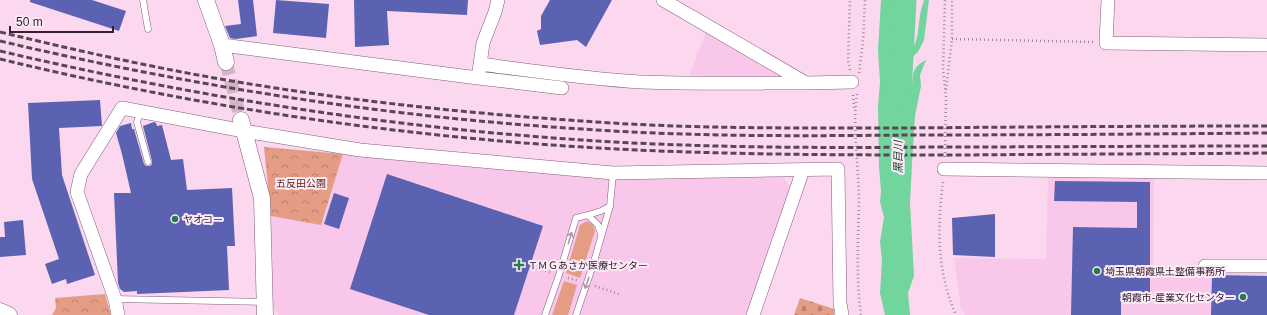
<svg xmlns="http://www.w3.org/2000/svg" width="1267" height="315" font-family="Helvetica,'Noto Sans JP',sans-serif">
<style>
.built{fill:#f8c7e9}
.grass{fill:#e59c85}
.cemetery{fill:url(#cemetery-stones)}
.park{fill:url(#park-crowns)}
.water{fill:#73d59e}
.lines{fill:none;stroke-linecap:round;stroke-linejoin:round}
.river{stroke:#73d59e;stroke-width:25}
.building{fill:#5b62b1}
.minor-tunnel{stroke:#d3b4c9;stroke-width:13;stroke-dasharray:13 6;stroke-linecap:butt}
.service-casing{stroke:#825d78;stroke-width:7}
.minor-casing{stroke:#825d78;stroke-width:14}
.tertiary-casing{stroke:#825d78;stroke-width:17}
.path{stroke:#a2879a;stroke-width:2.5;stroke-dasharray:1 3;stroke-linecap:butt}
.service{stroke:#fff;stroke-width:6}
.minor{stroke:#fff;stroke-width:13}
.tertiary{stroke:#fff;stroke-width:16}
.rail{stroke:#594654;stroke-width:3;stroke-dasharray:6 3;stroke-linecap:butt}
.oneway{stroke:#a39ca1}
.poi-dot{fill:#237c50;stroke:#fdebf7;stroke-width:1.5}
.labels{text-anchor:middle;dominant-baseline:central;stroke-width:4;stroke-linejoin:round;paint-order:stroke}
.park-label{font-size:10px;fill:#591f0c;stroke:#fdebf7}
.poi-label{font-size:10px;fill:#33232f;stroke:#fdebf7;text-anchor:start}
.water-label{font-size:11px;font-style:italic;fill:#153e29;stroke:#fdebf7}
</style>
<defs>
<pattern id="cemetery-stones" width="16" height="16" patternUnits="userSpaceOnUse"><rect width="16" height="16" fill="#e59c85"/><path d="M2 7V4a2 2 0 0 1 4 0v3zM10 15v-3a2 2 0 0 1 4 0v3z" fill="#ba7f6d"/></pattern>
<pattern id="park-crowns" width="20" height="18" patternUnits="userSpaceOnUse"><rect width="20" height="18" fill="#e59c85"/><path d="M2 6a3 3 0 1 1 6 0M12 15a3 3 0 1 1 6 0" fill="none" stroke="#ba7f6d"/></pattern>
</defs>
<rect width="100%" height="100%" fill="#fbd8f0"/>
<!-- built -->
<path class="built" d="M706,32L783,74L779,79L689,75Z
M343,154L436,164L620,178L781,175L792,189L748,315H279L273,306L271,216L321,224Z
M1048,177L1154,178L1153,269L1267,271V315H965L961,309L954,258L1046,259Z"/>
<!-- grass -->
<path class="grass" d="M587,221L593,225L595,231L580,278L566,273L580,225Z
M564,281L577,285L568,315H552Z"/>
<!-- cemetery -->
<path class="cemetery" d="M800,298L834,309V315H794Z"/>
<!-- park -->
<path class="park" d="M264,147L343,154L321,225L271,216Z
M105,294L111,315H52L56,308L55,298Z"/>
<!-- water -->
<path class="water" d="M881,0H898L896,15L898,37V57L900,59L906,44L908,43L914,46C921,32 917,16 924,1L923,0H929L924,40L918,52L909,60L906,69L907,77L903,87L907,95C918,84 905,70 926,60L920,75L921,86L915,116L912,164L910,203L914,276L908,293L910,315H885L880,293L882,259L880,242L884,217L880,202L881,192L879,166L878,106L880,82L878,50Z"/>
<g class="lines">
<!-- river -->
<path class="river" d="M899,93L904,0"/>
</g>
<!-- building -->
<path class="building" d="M30,0H92L126,11L119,31L30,2Z
M238,0H253L257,36L236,39L230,38L225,26L241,24Z
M276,0L329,4L326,38L273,33Z
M354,0H468L467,15L387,11L389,45L355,47Z
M550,0H612L586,47L577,40L540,45L537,31L541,29V16Z
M100,100L102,126L59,128L62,175L95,275L67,284L66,279L52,284L45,264L59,259L32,179L28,103Z
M154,122L156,123L157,126L162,125L171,160L183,159L187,190L232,188L235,246H227L229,290L137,294V291L124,292L120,289L118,283L114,193H131L122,154L116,133L120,126L131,123L132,129H134L144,164L146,166H150L152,164V161L143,126Z
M387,174L543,226L514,315H429L350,289Z
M1055,181L1150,182V295L1121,294V315H1071L1073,227L1137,228V202L1054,201Z
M334,193L349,198L339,229L324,224Z
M995,214V257L953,255L952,218Z
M23,220L26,255L0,257V237H5L4,222Z
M1212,275L1267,276V315H1211Z"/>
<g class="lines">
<!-- minor-tunnel -->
<path class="minor-tunnel" d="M226,62L241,120"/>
<defs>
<path id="service" d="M143,0L148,29
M140,112L137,122L148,162
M588,215L601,211L610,206
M115,299L263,302
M545,315L559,275L576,218L588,215L598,225L601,234
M576,315L593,265L610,206L613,173"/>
<path id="minor" d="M663,0L806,83L852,82
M1108,0L1106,43L1267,45
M222,45L478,78L562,88
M480,64C534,71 587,79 641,82C696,84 751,83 806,83
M479,72L483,43L495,12L498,0
M944,169L1267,173
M1205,266H1267
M118,315L115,299L77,192L81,174L122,108L244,131L360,150L613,173L838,169L840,303L842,315
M753,315L803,170"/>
<path id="tertiary" d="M206,0L222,45L226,62
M241,120L262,198L265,315
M0,311L9,315"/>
</defs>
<!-- service casing -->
<use href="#service" class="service-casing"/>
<!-- minor casing -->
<use href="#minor" class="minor-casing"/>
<!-- tertiary casing -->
<use href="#tertiary" class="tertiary-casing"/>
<!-- path -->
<path class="path" d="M952,39L1094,42
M850,70L848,61L850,0
M859,73L863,42L865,0
M946,90L952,39V0
M857,94C852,131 859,167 859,204C858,242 856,278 861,315
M853,95L854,108
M945,157L946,97L943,70L945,0
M943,182C937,227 937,273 956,315
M530,266L550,272
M568,278L579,281
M595,286L619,294"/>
<!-- service -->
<use href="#service" class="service"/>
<!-- minor -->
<use href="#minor" class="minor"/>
<!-- tertiary -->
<use href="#tertiary" class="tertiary"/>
<!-- rail -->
<path class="rail" d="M0,32C75,50 150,67 226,80C344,100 462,113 582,121C688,129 795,128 902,128C1024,127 1145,126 1267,126
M0,41C191,86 386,117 582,129C693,137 804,136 915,135C1032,135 1150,134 1267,133
M0,51C191,96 386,127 582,140C701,148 821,148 940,147C1049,147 1158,146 1267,146
M0,59C190,105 386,135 582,147C710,155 838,155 966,155C1066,154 1167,154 1267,153"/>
</g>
<!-- one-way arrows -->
<defs><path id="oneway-shaft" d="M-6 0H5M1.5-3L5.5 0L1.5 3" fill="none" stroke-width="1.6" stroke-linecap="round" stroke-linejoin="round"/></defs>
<g class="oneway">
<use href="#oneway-shaft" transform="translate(570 238) rotate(-73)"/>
<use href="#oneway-shaft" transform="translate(587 283) rotate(109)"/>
</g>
<!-- markers -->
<g class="poi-dot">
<circle cx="175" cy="219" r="4"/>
<path d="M517 259h4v4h4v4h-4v4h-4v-4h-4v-4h4z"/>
<circle cx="1097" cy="271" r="4"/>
<circle cx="1243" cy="297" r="4"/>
</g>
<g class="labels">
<!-- park labels -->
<g class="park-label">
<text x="301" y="183">五反田公園</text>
</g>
<!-- poi labels -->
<g class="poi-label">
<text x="183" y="219">ヤオコー</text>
<text x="528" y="265">ＴＭＧあさか医療センター</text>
<text x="1105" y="271">埼玉県朝霞県土整備事務所</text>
<text x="1235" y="297" text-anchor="end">朝霞市-産業文化センター</text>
</g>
<!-- water labels -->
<g class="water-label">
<text transform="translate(898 157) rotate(-90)">黒目川</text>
</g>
</g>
<!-- scale -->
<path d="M10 26v6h103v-6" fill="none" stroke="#33232f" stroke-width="2"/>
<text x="16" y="26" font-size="12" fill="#33232f" stroke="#fdebf7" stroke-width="3" paint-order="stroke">50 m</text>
</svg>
